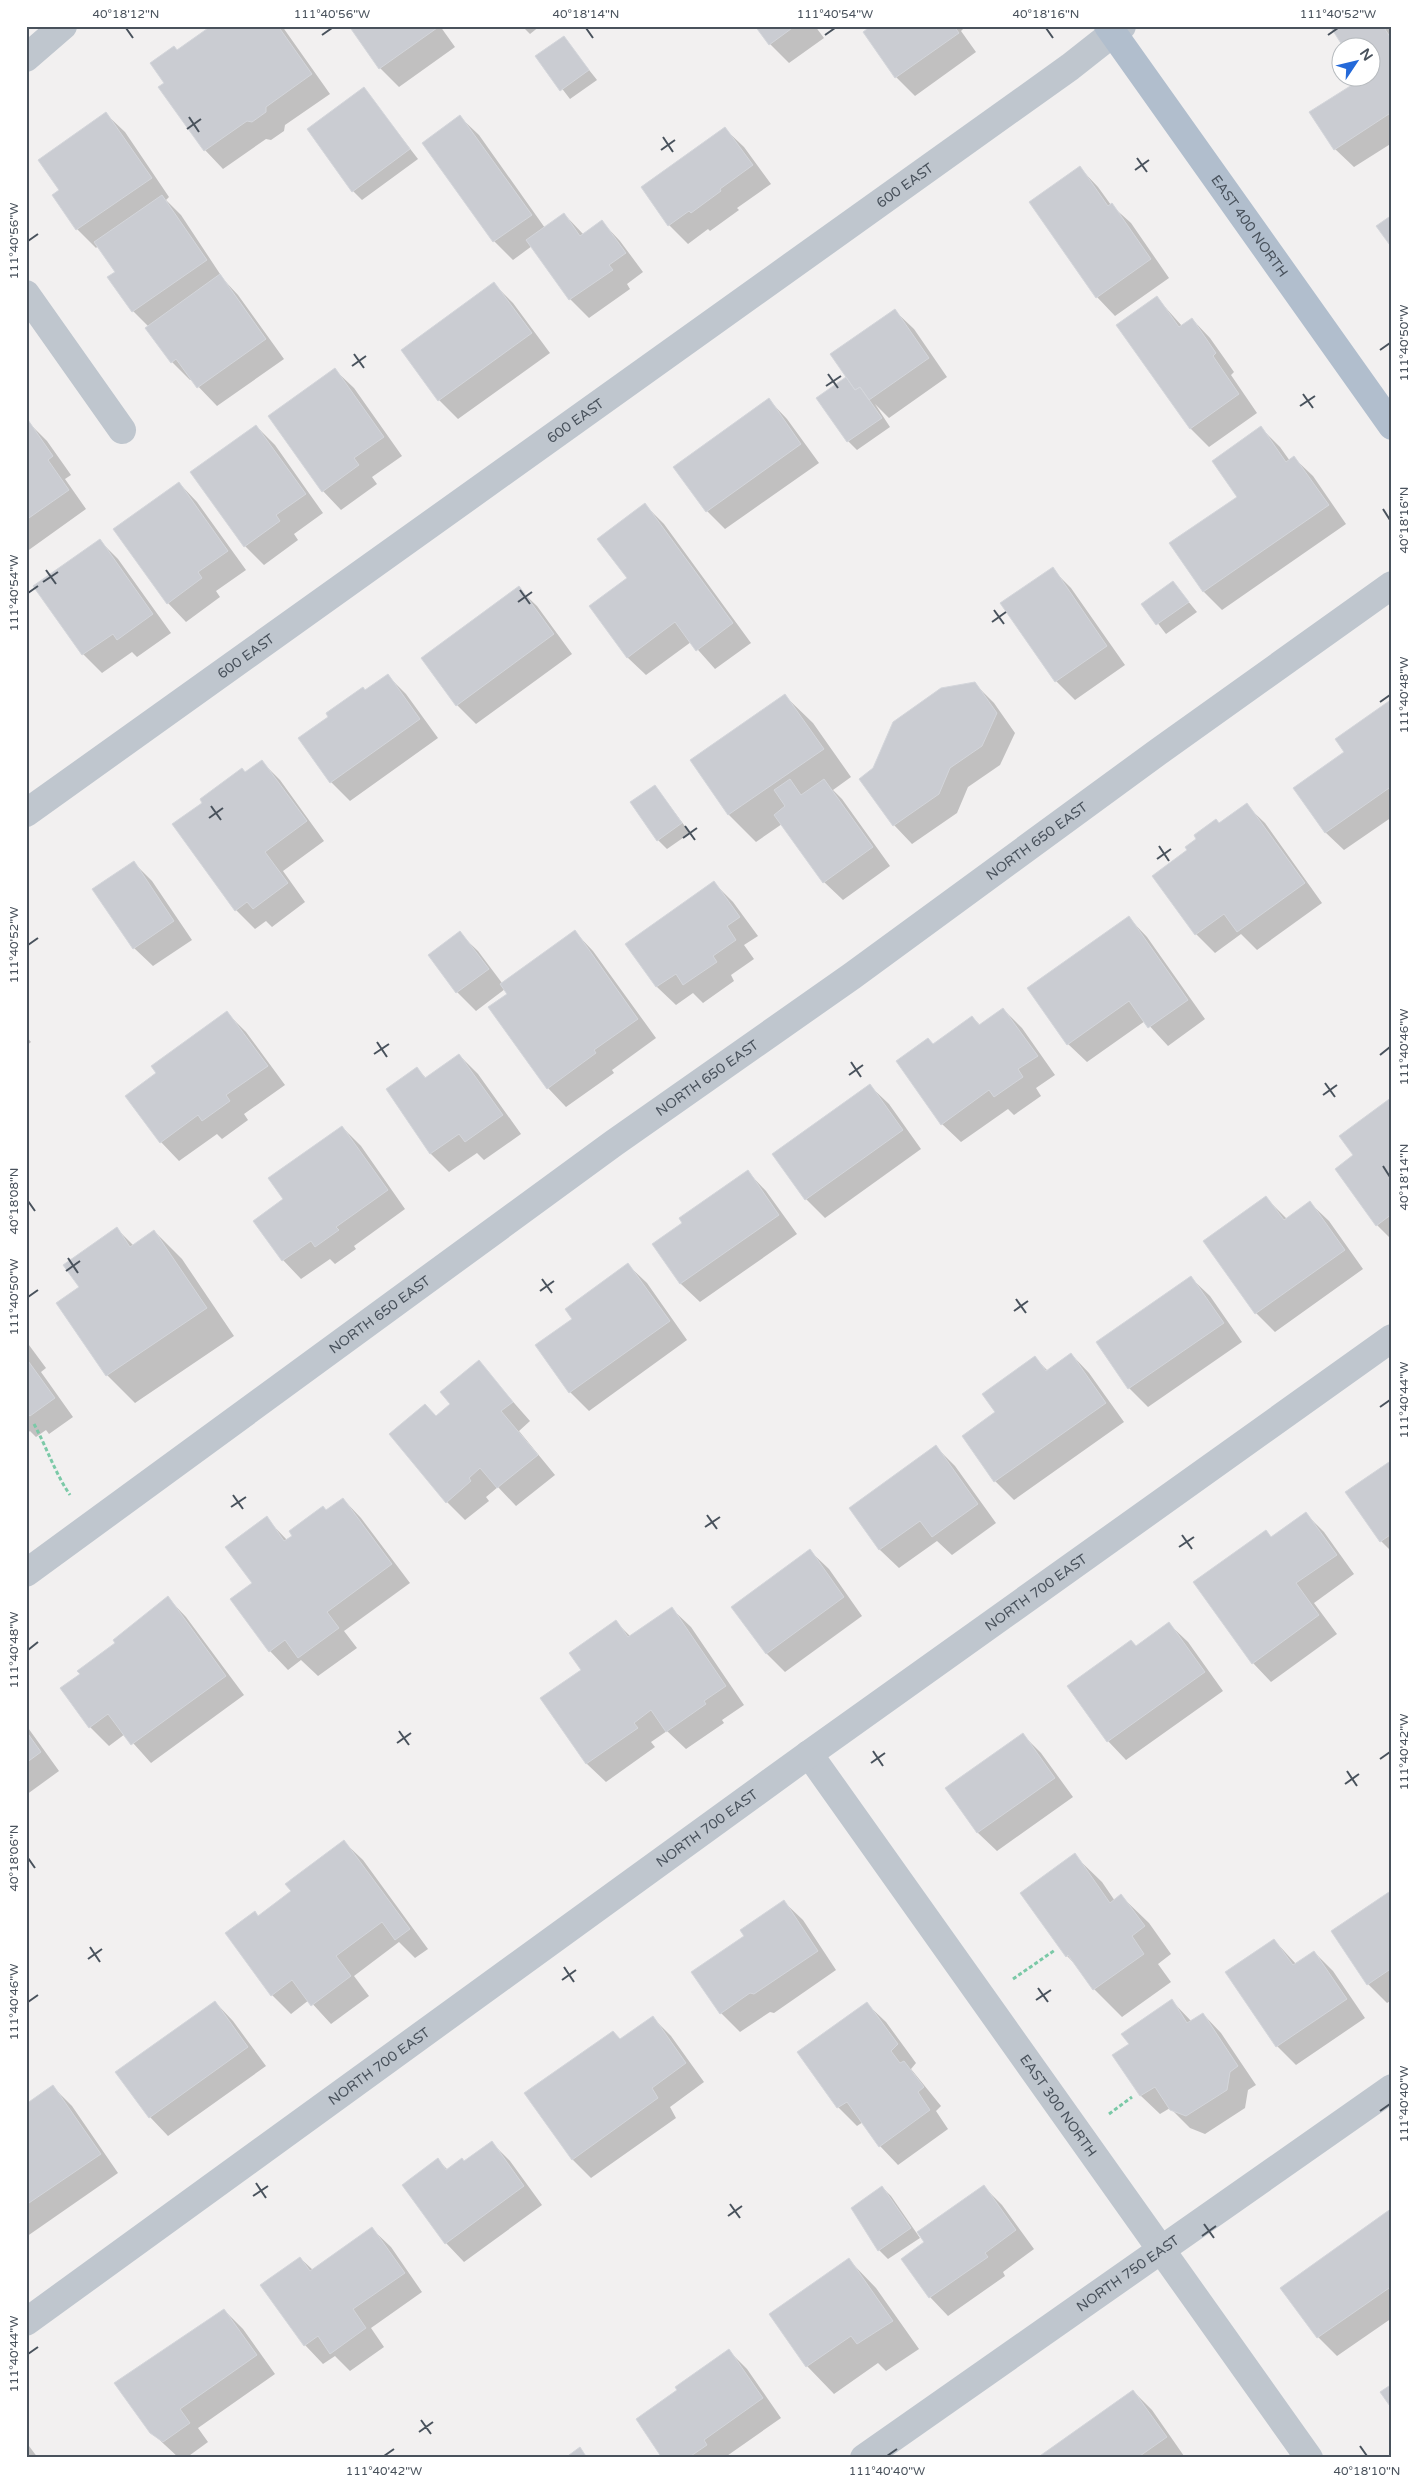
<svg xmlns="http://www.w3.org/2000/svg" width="1418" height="2484" font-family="'Varela Round',sans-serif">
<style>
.shadow{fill:#0003}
.building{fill:#caccd2;stroke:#d4d6db}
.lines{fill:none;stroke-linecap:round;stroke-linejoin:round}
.path{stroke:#7bc9a7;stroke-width:3;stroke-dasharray:4 2.5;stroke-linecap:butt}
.minor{stroke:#bfc6ce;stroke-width:28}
.major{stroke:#b1becd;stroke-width:28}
.ticks{fill:none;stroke:#49525c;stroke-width:2}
.labels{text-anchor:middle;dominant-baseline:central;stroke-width:4;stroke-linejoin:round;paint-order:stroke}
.street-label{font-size:14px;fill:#49525c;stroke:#fff}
.neatline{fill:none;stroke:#49525c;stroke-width:2}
.ticks-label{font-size:12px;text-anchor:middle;fill:#49525c}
</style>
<rect width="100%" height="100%" fill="#f2f0f0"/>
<!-- shadow -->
<path class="shadow" d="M213,26H282L330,94L285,125L284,131L271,140L266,139L223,169L205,150L178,52Z
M350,26H440L455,47L399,87L380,68Z
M522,26H540L530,34Z
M757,26H815L824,38L789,63L770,44Z
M873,26H966L961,31L976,52L915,96L896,77Z
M1332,26H1388L1392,32V143L1354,167L1335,149L1311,112L1364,78H1370V48Z
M563,37L597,80L570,99L537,56Z
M364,89L418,159L362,200L353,191Z
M106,114L125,132L169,197L166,200L181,215L224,280L238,295L284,359L217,406L192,380H190L172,362L149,327L133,311L109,277L116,272L98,246L96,248L77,229L53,195L61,190Z
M460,117L479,135L545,228L564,214L584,235L602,222L620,241L643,272L627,284L630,289L589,318L570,299L532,246L513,260L494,241Z
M725,129L744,147L771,184L737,208L739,210L710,231L708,229L688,244L669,225Z
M1080,168L1098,187L1111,205L1131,223L1169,278L1115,316L1097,297Z
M494,284L513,303L550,353L458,419L439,400Z
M1157,298L1182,326L1192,319L1210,338L1234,372L1231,375L1257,413L1209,447L1191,429L1118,326Z
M895,311L914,329L947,377L889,418L875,404L890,427L857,450L848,441Z
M335,370L354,388L402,456L372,477L377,484L341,510L323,491Z
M769,400L787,419L819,463L725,529L707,511Z
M28,422L47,441L71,475L65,479L86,509L26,552V423Z
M256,426L275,445L323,513L294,534L298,540L264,565L245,546Z
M1261,428L1280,447L1290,461L1294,458L1313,476L1346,524L1222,610L1203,591Z
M179,483L197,502L246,570L216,591L220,597L186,622L168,603Z
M645,505L664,524L751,643L715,669L691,642L646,675L627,657L628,579Z
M100,541L118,559L171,633L137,657L132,652L102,673L83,654L35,586Z
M1052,569L1071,588L1125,665L1075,700L1056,681L1002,604Z
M1173,583L1197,612L1166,634L1143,604Z
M518,588L537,606L572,654L476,724L457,705Z
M388,676L406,694L438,738L350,801L331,782L300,738Z
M975,684L994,703L1015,733L1000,765L968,787L957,813L912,844L894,825Z
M785,696L813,723L851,777L833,790L842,799L890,866L843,900L824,882L782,824L756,842L729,815L692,760Z
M1392,701V817L1344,850L1325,832Z
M262,762L280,780L324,841L283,871L305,902L272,927L266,921L255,929L236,910L174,825Z
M655,786L690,833L667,849L658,840Z
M1246,805L1265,823L1322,903L1257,950L1241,934L1215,953L1196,934L1154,876Z
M134,863L152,881L192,940L153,966L134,948Z
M714,883L733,902L758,936L744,945L754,959L731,975L734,981L703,1003L693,993L676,1005L657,987L627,944Z
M1129,918L1147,937L1205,1019L1168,1046L1145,1021L1087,1062L1068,1044Z
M575,932L593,951L656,1038L612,1070L614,1073L566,1107L548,1088L505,989L476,1011L457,992L430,955L459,933L478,951L502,983Z
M1003,1009L1022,1028L1055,1075L1036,1088L1041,1096L1014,1115L1008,1109L961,1142L942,1124L934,1045L972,1017L981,1026Z
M227,1013L246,1032L285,1085L244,1114L248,1120L222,1139L217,1134L179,1161L161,1142L157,1073Z
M26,1036L31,1042L26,1046Z
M459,1055L478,1074L521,1134L484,1160L477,1153L449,1172L431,1154L417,1069L427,1079Z
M870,1086L889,1104L921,1149L825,1218L806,1199L774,1154Z
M1392,1099V1240L1377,1225L1355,1156Z
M342,1127L361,1146L405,1209L354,1246L356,1249L335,1264L330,1259L301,1279L283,1260L285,1200Z
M748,1172L766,1191L797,1234L700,1302L681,1284L654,1244L684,1224Z
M1266,1198L1287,1219L1310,1203L1329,1221L1363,1269L1275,1332L1256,1313L1205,1241Z
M117,1229L134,1246L154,1231L182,1259L234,1336L135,1403L107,1375L58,1303L80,1288Z
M628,1265L647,1283L687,1340L589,1411L570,1392L537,1346L574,1319Z
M1191,1278L1210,1296L1242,1342L1148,1407L1129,1388L1097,1342Z
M26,1341L46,1368L41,1372L73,1417L49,1434L46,1430L36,1437L30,1431L26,1434Z
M1071,1354L1089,1373L1124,1422L1014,1500L995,1481L997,1412L1035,1358L1048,1371Z
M478,1362L530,1421L519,1431L555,1475L516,1506L498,1487L486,1497L489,1501L465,1520L447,1502L437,1417L452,1404Z
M936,1447L955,1466L996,1523L952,1555L937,1541L899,1568L880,1550L850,1508Z
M1392,1461V1552L1381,1541Z
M343,1499L361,1518L410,1583L344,1631L357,1648L318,1676L301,1660L288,1670L270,1651L253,1583L266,1518L287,1540Z
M1306,1514L1324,1532L1354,1574L1314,1603L1337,1634L1271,1682L1253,1663L1272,1538Z
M810,1551L829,1569L862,1616L785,1672L767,1654L733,1607Z
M168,1598L186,1617L244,1695L151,1763L125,1734L109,1746L90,1727L62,1688L81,1674Z
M672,1609L691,1627L744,1705L722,1720L724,1723L686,1749L667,1731L651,1742L655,1747L606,1782L587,1764L542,1698L583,1670L616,1622L631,1637Z
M1169,1624L1188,1642L1223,1691L1126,1760L1108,1741L1137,1647Z
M26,1725L59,1771L26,1795Z
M1023,1735L1041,1753L1073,1797L997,1851L978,1833L947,1788Z
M344,1842L363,1860L428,1949L415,1958L399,1942L354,1976L369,1996L331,2024L309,2000L291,2014L272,1995L226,1933L259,1917L292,1892Z
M1074,1855L1102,1882L1115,1901L1121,1896L1149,1923L1171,1954L1158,1964L1171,1982L1122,2017L1094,1989L1080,1969L1067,1956Z
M1392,1892V2000L1387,2003L1368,1984L1332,1932Z
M784,1902L803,1920L836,1970L774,2013L770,2012L740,2032L721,2013L746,1937Z
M1274,1940L1296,1964L1314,1952L1333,1971L1365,2018L1296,2065L1277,2046Z
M1172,2001L1192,2022L1203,2014L1221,2033L1256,2085L1248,2090L1245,2108L1205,2134L1190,2128L1170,2108L1160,2114L1141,2096L1114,2055L1131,2045Z
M215,2002L233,2021L266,2066L168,2136L150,2117Z
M867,2004L886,2022L916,2063L911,2069L941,2106L936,2111L948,2129L898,2165L880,2146L863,2122L857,2126L838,2107L799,2053Z
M653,2018L671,2036L704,2082L670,2107L676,2118L591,2178L573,2160L526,2093L620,2040Z
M53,2087L72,2106L118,2173L26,2237V2106Z
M492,2143L510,2161L542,2205L464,2262L446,2243L438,2160L448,2170L465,2162Z
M983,2186L1002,2205L1034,2249L1003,2272L1005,2276L948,2316L930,2297Z
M882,2187L891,2196L920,2238L888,2259L879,2250Z
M1392,2210V2318L1337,2356L1318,2337L1282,2288Z
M372,2229L391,2247L422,2292L371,2328L384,2347L350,2371L335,2356L323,2364L305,2345L300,2258L313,2270Z
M849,2260L876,2288L919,2349L886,2371L878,2363L834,2394L807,2366L770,2314Z
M224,2310L243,2329L275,2374L198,2428L208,2442L186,2458H179L151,2432Z
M729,2351L747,2369L781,2418L724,2458H664Z
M1133,2391L1152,2410L1184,2456L1182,2458H1039Z
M26,2442L38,2458H26Z"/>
<!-- building -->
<path class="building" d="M211,26H278L312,74L266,107V112L252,122L247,121L204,151L158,87L164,83L150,63L174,46L177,50Z
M349,26H436L437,28L379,69Z
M755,26H795L769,45Z
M871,26H954L959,33L895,78L863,32Z
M1330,26H1383L1392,40V112L1334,150L1309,112L1363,78H1370V48H1344Z
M564,36L589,70L560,91L535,56Z
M364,87L410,149L352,192L307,129Z
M106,112L152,178L76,230L52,195L59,190L38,160Z
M460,115L532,215L493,242L422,143Z
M725,127L753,165L720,189L721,191L691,213L689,211L668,226L641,187Z
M1080,166L1108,206L1112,203L1151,259L1096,298L1029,202Z
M162,195L207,260L132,312L107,277L115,272L94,242Z
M564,213L580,236L602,220L626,253L609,265L613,270L569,300L526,240Z
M1392,215V248L1376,226Z
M220,274L266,339L197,388L176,359L171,363L145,328Z
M494,282L532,333L438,401L401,350Z
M1157,296L1179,327L1192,318L1216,353L1213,356L1239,394L1190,429L1116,325Z
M895,309L929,358L869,400L860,387L855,390L830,354Z
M335,368L384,437L354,458L359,465L322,492L268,416Z
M846,377L855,390L860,387L882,418L847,442L816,398Z
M769,398L801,444L706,512L673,467Z
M28,420L53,456L48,460L69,490L26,520V422Z
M256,425L306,494L276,515L280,521L244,547L190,472Z
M1261,426L1286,462L1294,456L1329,505L1203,592L1169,543L1237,497L1212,461Z
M179,482L228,551L198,572L202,578L167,604L113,529Z
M645,503L733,623L696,651L675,622L627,658L589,606L627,578L597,539Z
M100,539L153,614L117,640L113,634L82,655L33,586Z
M1053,567L1107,646L1055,682L1000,603Z
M1173,581L1189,602L1156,625L1141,604Z
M519,586L554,634L456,706L421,658Z
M388,674L420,719L330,783L298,738L328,717L326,713L363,687L365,690Z
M975,682L997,713L982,746L950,768L939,794L893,826L859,779L873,768L893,722L941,688Z
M785,694L824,749L728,815L690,760Z
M1392,699V786L1325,833L1293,788L1344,752L1335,739Z
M262,760L307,821L265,852L288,883L253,909L247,902L235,911L172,824L202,803L200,799L242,768L245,772Z
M790,779L801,795L824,779L873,847L823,883L774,815L785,806L774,790Z
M655,785L682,823L657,841L630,802Z
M1247,803L1305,883L1237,932L1224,914L1195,935L1152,876L1187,850L1185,847L1196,839L1194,835L1216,819L1219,823Z
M134,861L174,921L133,949L92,889Z
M714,881L740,917L727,926L736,940L713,956L717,962L683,985L676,974L656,987L625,944Z
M1129,916L1188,1000L1148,1028L1129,1001L1067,1045L1027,988Z
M575,930L638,1019L594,1050L596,1053L547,1089L488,1007L507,994L500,984Z
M460,931L489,969L456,993L428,955Z
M1003,1008L1038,1056L1018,1069L1023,1077L994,1097L989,1090L941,1125L896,1061L928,1038L933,1044L972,1016L979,1025Z
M227,1011L268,1066L226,1095L230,1101L202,1121L198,1115L160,1143L125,1096L156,1073L151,1066Z
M459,1054L503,1115L465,1142L459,1134L430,1154L386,1089L417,1067L425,1078Z
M870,1084L903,1130L805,1200L772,1154Z
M1392,1097V1214L1376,1226L1335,1169L1353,1155L1339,1136Z
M342,1126L388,1190L336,1227L339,1230L315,1247L311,1241L282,1261L253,1221L283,1199L268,1178Z
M748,1170L779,1215L680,1284L652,1244L682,1223L679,1218Z
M1266,1196L1284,1220L1310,1201L1345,1250L1255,1314L1203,1241Z
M117,1227L130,1247L154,1230L207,1308L106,1376L56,1303L79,1287L63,1265Z
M628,1263L670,1321L569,1393L535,1345L572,1319L565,1309Z
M1191,1276L1224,1323L1128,1389L1096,1342Z
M1071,1353L1106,1403L994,1482L962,1436L995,1412L982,1394L1035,1356L1046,1371Z
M26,1358L55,1398L30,1416L26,1413Z
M479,1360L513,1402L501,1411L538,1455L497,1488L480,1468L469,1478L471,1481L446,1503L389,1434L425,1404L436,1416L450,1404L440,1392Z
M936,1445L978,1504L932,1537L920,1521L879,1550L849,1508Z
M1392,1460V1536L1390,1535L1380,1542L1345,1492Z
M343,1498L392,1564L327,1612L339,1628L298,1658L285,1640L269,1652L230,1599L252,1583L225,1547L267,1516L284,1541L292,1536L289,1531L323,1506L326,1510Z
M1306,1512L1337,1555L1296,1583L1319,1615L1252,1664L1193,1582L1266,1530L1271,1537Z
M810,1549L844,1597L766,1654L731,1607Z
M168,1596L226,1676L131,1745L108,1714L89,1728L60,1688L80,1674L77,1671L115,1643L113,1640Z
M672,1607L726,1686L704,1701L706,1704L666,1732L651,1710L634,1723L638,1728L586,1764L540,1698L581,1670L569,1653L616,1620L628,1637Z
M1169,1622L1205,1672L1107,1742L1067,1686L1131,1640L1136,1646Z
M26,1731L41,1752L26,1763Z
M1023,1733L1055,1778L977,1833L945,1788Z
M344,1840L410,1929L395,1940L382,1922L336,1956L351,1976L311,2006L292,1980L271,1996L225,1933L255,1911L258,1916L291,1891L285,1884Z
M1075,1853L1110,1903L1121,1894L1145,1926L1132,1936L1144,1954L1093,1990L1068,1955L1066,1957L1020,1893Z
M1392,1890V1968L1367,1985L1331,1931Z
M784,1900L818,1951L754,1994L750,1993L720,2014L691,1972L744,1936L740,1930Z
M1274,1939L1293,1965L1314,1951L1347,1999L1276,2047L1225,1972Z
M1172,1999L1187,2023L1203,2013L1238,2066L1230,2072L1227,2090L1186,2116L1170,2110L1155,2087L1140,2096L1112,2055L1129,2044L1121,2034Z
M215,2001L248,2047L149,2118L115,2072Z
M867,2002L898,2044L891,2051L900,2063L904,2061L924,2087L918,2092L930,2110L879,2147L847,2102L837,2108L797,2052Z
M653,2016L686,2063L652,2088L658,2098L572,2160L524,2093L613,2031L620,2039Z
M53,2085L101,2154L26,2205V2104Z
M492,2141L524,2186L445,2244L402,2185L438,2158L446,2170L462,2158L464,2161Z
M984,2185L1016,2230L985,2253L988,2257L929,2298L901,2259L924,2242L917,2232Z
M882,2186L911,2228L878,2251L851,2208Z
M1392,2208V2286L1317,2338L1280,2288Z
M372,2227L405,2273L353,2309L366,2328L330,2354L318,2336L304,2346L260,2285L300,2257L310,2271Z
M849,2258L893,2321L857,2344L851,2336L806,2367L769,2314Z
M224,2309L257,2355L180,2409L190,2423L163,2442L150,2433L114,2383Z
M729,2349L763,2398L704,2440L707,2445L688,2458H662L636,2419L677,2390L675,2387Z
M1392,2384V2409L1380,2392Z
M1133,2390L1167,2437L1137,2458H1037Z
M580,2447L587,2458H565Z"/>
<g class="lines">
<!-- path -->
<path class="path" d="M34,1424C47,1448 55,1473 70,1495
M1013,1979L1055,1950
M1109,2114L1132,2097"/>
<!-- minor -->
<g class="minor">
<path d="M26,58L63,26"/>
<path d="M26,294L122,430"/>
<path id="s1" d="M26,813L1070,67L1122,26"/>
<path id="s2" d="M26,1573L614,1143L852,976L1158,752L1392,585"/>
<path id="s3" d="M809,1754L1309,2458"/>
<path id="s4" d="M26,2322L809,1754L1392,1338"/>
<path id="s5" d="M864,2458L1392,2088"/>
</g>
<!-- major -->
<path class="major" id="s6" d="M1108,26L1392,426"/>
</g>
<!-- ticks -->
<path class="ticks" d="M126,28L133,38M586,28L593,38M1046,28L1053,38M322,35L332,28M825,35L835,28M1328,35L1338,28M189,117L199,132M187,129L201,119M663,137L673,152M661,150L675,140M1137,158L1147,172M1135,170L1149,160M28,241L38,234M1380,350L1390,343M354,354L364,368M352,366L366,356M828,374L838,388M826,386L841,376M1303,394L1313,408M1300,406L1315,396M1383,509L1390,520M46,570L56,584M43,582L58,572M520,590L530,604M28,593L38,586M518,602L532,592M994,610L1004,624M992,622L1006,612M1380,702L1390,695M211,806L221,820M209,818L223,808M685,826L695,840M683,838L697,828M1159,846L1169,861M1157,859L1171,849M28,945L38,938M377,1042L387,1057M374,1054L389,1044M1380,1055L1390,1047M851,1062L861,1077M849,1075L863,1065M1325,1083L1335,1097M1323,1095L1337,1085M1383,1166L1390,1177M28,1201L35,1211M68,1258L78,1273M66,1271L80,1261M542,1279L552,1293M540,1291L554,1281M28,1297L38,1290M1016,1299L1026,1313M1014,1311L1028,1301M1380,1407L1390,1400M233,1495L243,1509M231,1507L246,1497M707,1515L717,1529M705,1527L720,1517M1182,1535L1192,1549M1179,1547L1194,1537M28,1650L38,1642M399,1731L409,1745M397,1743L411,1733M873,1751L883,1766M1380,1759L1390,1752M871,1763L885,1753M1347,1771L1357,1786M1345,1784L1359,1774M28,1858L35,1868M90,1947L100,1962M88,1959L102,1949M564,1967L574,1982M562,1980L576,1970M1038,1988L1048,2002M1036,2000L1051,1990M28,2002L38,1995M1380,2111L1390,2104M256,2183L266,2198M253,2196L268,2186M730,2204L740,2218M728,2216L742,2206M1204,2224L1214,2238M1202,2236L1216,2226M28,2354L38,2347M421,2420L431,2434M419,2432L433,2422M1360,2446L1367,2456M384,2456L394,2449M887,2456L897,2449"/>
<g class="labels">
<!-- street labels -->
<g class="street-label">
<text stroke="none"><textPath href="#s1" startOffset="1080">600 EAST</textPath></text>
<text stroke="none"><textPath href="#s6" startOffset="245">EAST 400 NORTH</textPath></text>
<text stroke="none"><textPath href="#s1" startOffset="675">600 EAST</textPath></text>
<text stroke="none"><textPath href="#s1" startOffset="270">600 EAST</textPath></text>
<text stroke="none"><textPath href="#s2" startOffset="1248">NORTH 650 EAST</textPath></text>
<text stroke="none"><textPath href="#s2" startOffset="842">NORTH 650 EAST</textPath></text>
<text stroke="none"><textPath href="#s2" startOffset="438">NORTH 650 EAST</textPath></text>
<text stroke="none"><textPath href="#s4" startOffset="1246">NORTH 700 EAST</textPath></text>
<text stroke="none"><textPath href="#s4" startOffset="841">NORTH 700 EAST</textPath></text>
<text stroke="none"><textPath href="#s4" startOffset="436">NORTH 700 EAST</textPath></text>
<text stroke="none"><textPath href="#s3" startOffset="431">EAST 300 NORTH</textPath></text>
<text stroke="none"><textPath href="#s5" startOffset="322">NORTH 750 EAST</textPath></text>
</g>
</g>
<!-- border -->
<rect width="1418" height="2484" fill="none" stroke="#ffffff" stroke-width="55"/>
<!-- north arrow -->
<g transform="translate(1356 62) rotate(55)"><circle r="24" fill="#ffffff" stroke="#b6babe"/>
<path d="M0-4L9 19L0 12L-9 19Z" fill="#2469d9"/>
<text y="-8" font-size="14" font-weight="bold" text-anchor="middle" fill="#49525c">N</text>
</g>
<rect x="28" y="28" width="1362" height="2428" class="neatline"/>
<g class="ticks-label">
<text x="126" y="18">40°18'12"N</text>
<text x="332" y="18">111°40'56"W</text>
<text x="586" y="18">40°18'14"N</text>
<text x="835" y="18">111°40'54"W</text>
<text x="1046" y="18">40°18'16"N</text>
<text x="1338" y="18">111°40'52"W</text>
<text transform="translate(14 241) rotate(-90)" y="4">111°40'56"W</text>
<text transform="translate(1404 343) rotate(-90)" y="4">111°40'50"W</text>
<text transform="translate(1404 520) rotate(-90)" y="4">40°18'16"N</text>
<text transform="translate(14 593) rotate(-90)" y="4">111°40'54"W</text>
<text transform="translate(1404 695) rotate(-90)" y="4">111°40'48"W</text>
<text transform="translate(14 945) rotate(-90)" y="4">111°40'52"W</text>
<text transform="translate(1404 1047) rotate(-90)" y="4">111°40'46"W</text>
<text transform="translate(1404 1177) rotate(-90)" y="4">40°18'14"N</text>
<text transform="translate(14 1201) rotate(-90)" y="4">40°18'08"N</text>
<text transform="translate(14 1297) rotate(-90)" y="4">111°40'50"W</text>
<text transform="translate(1404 1400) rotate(-90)" y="4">111°40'44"W</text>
<text transform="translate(14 1650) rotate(-90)" y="4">111°40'48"W</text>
<text transform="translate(1404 1752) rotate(-90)" y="4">111°40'42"W</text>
<text transform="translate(14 1858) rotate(-90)" y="4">40°18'06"N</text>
<text transform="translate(14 2002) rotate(-90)" y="4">111°40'46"W</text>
<text transform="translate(1404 2104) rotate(-90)" y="4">111°40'40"W</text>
<text transform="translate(14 2354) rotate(-90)" y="4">111°40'44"W</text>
<text x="384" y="2475">111°40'42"W</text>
<text x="887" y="2475">111°40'40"W</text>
<text x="1367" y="2475">40°18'10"N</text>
</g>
</svg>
